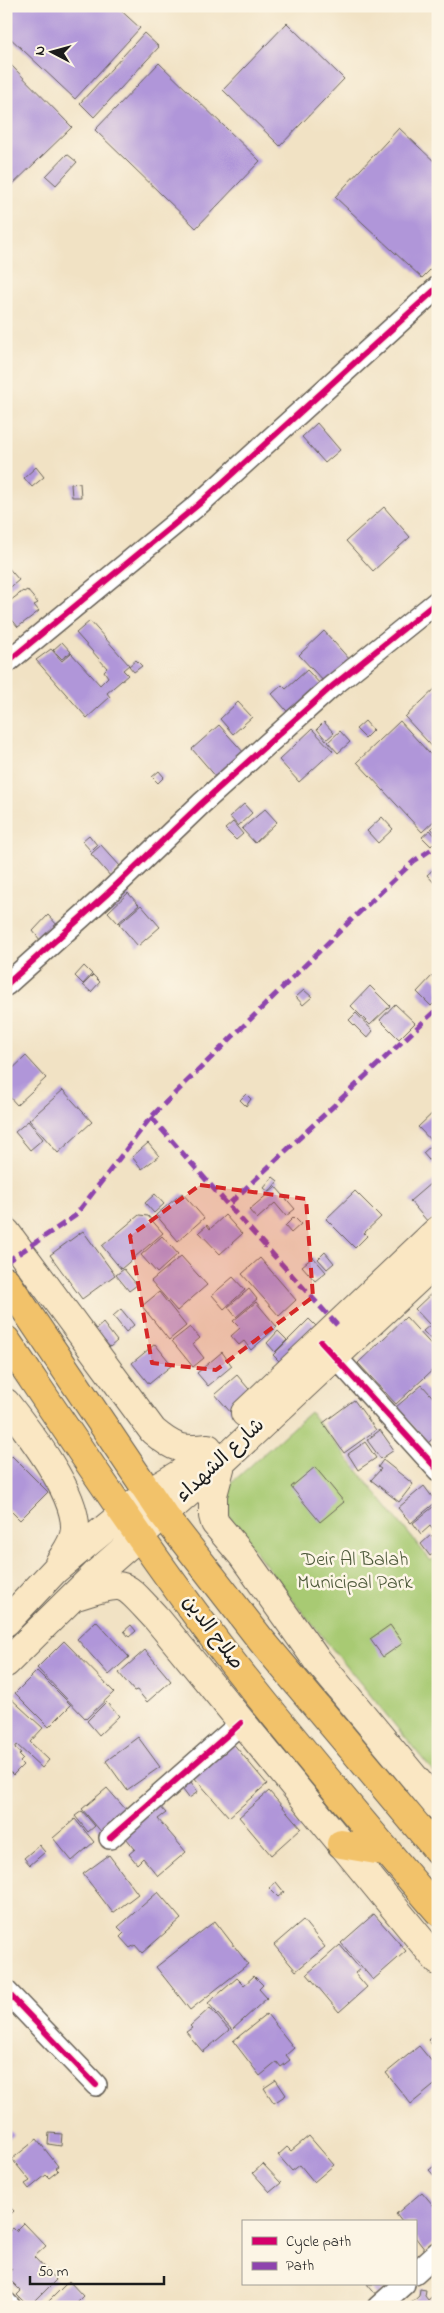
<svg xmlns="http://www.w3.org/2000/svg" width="444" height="2313" font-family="'Indie Flower','Playpen Sans Arabic',sans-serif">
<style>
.green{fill:#a8ca73;stroke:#627348}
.building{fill:#b096d9}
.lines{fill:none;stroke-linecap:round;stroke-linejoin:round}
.street-casing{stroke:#676157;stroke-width:24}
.secondary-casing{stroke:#676157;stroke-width:30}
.highway-casing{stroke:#676157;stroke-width:30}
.street{stroke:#fff;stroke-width:21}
.secondary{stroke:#fae7c3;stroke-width:28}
.highway{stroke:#f2c26a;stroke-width:28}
.quiet{stroke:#8e44ad;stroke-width:5;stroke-dasharray:10 5;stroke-linecap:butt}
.cycleway-casing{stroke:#fcf5e5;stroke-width:9}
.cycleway{stroke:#d6006c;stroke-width:6}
.marked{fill:#d62828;fill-opacity:0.2;stroke:#d62828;stroke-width:4;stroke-dasharray:10 6;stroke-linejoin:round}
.labels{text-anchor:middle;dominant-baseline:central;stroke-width:5;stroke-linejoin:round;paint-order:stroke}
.street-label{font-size:20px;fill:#1c1c1c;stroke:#fcf5e5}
.park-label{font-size:20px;fill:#4d593a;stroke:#fcf5e5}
</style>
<rect width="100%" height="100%" fill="#fcf5e5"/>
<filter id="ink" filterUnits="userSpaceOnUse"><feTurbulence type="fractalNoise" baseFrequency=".02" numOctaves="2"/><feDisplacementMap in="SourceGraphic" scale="10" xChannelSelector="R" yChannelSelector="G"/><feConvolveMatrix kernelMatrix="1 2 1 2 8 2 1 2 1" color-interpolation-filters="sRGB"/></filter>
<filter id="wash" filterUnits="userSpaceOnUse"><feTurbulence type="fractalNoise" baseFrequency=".0096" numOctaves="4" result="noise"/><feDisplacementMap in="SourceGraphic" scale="20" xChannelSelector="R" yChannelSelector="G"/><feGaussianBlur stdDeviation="1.12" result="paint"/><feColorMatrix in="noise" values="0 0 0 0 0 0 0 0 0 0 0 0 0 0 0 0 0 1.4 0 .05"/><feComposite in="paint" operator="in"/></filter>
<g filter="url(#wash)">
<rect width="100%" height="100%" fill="#f1e2c4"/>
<!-- green -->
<path class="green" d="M310,1412L431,1561L438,1554V1772L435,1774L293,1601L229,1516L225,1504L228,1486Z"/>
<g id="blocks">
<!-- building -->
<path class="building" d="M6,6H116L140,28L75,99L6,34Z
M287,23L344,79L280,146L223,90Z
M144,33L159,47L94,117L80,103Z
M6,60L72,127L6,191Z
M159,63L260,161L196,228L95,130Z
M399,128L438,165V262L422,278L335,197Z
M67,154L77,162L56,185L46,176Z
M317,423L340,450L325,463L302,437Z
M36,467L44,477L32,487L24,478Z
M80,483L81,497H72L71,484Z
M384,507L410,537L373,571L346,541Z
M6,565L19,580L6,591Z
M27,590L38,603L34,605L39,611L18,627L6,612V604L23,591L24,592Z
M90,621L129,665L123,670L128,675L107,693L110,697L87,718L36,660L51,649L62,661L71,653L100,685L108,677L104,671L107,668L76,633Z
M324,631L351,661L326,684L299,655Z
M62,642L71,652L62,659L53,650Z
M136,660L142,666L134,672L129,666Z
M307,670L324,688L292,717L272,694L282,685L286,689Z
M438,686V753L405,717Z
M238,702L252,717L233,734L220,719Z
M365,721L373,730L365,738L356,729Z
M400,721L438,763V817L422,832L357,762Z
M324,722L334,733L326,740L317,729Z
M219,725L245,754L218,779L192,749Z
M312,729L333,751L299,782L279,760Z
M340,731L350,742L338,753L328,742Z
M159,771L164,777L158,783L152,777Z
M244,804L252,813L238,826L230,817Z
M265,809L277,822L255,843L242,829Z
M382,817L393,829L378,843L367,831Z
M233,822L243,834L236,840L225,829Z
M438,822V836L431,828Z
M430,830L438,839L431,846L422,837Z
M89,835L97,845L91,851L82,841Z
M101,845L121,867L111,877L91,854Z
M438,865V887L427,875Z
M128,893L139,905L118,923L108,912Z
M141,905L160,927L138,946L119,924Z
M48,915L59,927L40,940L33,931Z
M84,966L92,974L83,984L75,976Z
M93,975L100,982L91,992L83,985Z
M432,976L438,982V999L431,1006L417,992Z
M370,986L390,1006L370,1025L351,1006Z
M304,990L312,997L303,1005L296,997Z
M395,1004L415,1023L399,1039L380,1020Z
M356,1013L373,1031L367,1038L349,1020Z
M26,1056L46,1078L17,1105L6,1093V1075Z
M63,1090L92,1122L58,1153L29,1120Z
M246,1094L251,1099L246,1106L240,1100Z
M438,1108V1148L418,1127Z
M28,1121L43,1139L30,1150L15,1132Z
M148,1143L159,1156L142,1169L132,1157Z
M433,1144L438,1149V1160L433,1165L423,1153Z
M273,1177L278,1181L269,1192L264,1188Z
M438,1177V1214L428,1222L410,1201Z
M276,1187L295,1209L286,1216L275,1203L257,1219L249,1210Z
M355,1191L381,1217L364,1233L367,1236L355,1248L326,1219Z
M182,1193L204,1218L178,1241L156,1215Z
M155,1194L164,1204L154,1213L145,1203Z
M139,1215L148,1216L163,1233L121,1269L102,1246Z
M225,1215L242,1234L220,1254L199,1232L207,1225L210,1229Z
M294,1217L301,1224L291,1233L285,1226Z
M83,1231L115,1275L82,1299L50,1255Z
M162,1236L178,1254L157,1273L141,1255Z
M325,1252L334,1263L327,1269L318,1259Z
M181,1256L207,1285L177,1311L151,1281Z
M313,1257L326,1272L315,1281L302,1266Z
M260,1258L296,1300L279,1316L242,1274Z
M124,1269L137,1285L129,1291L116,1275Z
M233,1277L245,1290L224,1309L212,1295Z
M249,1289L257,1299L236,1317L228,1307Z
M434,1291L438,1295V1347L423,1331L430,1325L415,1309Z
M159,1292L186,1326L169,1340L142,1306Z
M256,1302L277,1327L251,1350L244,1341L239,1345L231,1336L240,1328L233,1321Z
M121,1309L134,1325L126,1332L113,1316Z
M406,1317L438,1352V1365L396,1404L358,1363Z
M309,1319L318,1328L282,1364L273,1355Z
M103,1323L117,1341L110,1347L95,1330Z
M190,1327L200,1338L193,1344L204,1358L193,1367L172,1341Z
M278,1331L287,1340L275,1352L267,1343Z
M155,1344L172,1365L149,1384L132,1363Z
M222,1352L232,1366L208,1386L197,1373Z
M237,1375L253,1394L231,1413L215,1394Z
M422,1385L438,1403V1434L428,1443L396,1407Z
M354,1400L376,1430L344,1453L323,1423Z
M380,1430L394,1450L381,1459L367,1440Z
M365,1442L376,1458L358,1470L348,1454Z
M12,1456L48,1492L20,1520L6,1506V1462Z
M383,1460L413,1484L399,1502L371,1480L381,1469L378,1467Z
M315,1467L344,1502L320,1522L291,1487Z
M424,1486L436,1502L411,1523L398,1508Z
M438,1503V1526L433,1530L430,1526L421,1534L413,1523Z
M431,1535L438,1544V1550L430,1556L421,1544Z
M96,1621L129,1657L109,1675L77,1639Z
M131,1625L136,1631L129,1637L124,1631Z
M390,1625L403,1643L383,1657L370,1639Z
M64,1641L114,1692L86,1719L37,1668Z
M145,1650L171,1681L147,1702L137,1690L134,1691L119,1673Z
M37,1671L71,1705L49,1727L15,1693Z
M8,1696L43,1728L30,1742L49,1760L42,1768L17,1745L15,1748L21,1753L19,1755L23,1759L20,1762L23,1765L13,1775L6,1768V1698Z
M106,1702L119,1716L99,1735L87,1721Z
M138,1737L160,1767L127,1790L106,1761Z
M231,1741L267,1784L229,1817L192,1775Z
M189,1779L198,1792L189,1798L180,1786Z
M107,1788L128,1812L103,1834L82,1809Z
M269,1791L301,1828L271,1855L239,1817Z
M157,1803L166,1813L158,1819L186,1852L158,1876L143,1858L137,1864L129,1854L135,1849L122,1833Z
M82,1811L95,1826L88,1832L75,1816Z
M75,1819L94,1842L72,1861L53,1838Z
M39,1845L45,1852L30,1865L24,1858Z
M109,1855L138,1894L113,1913L83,1874Z
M276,1882L284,1892L278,1897L269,1888Z
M158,1892L181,1919L142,1953L135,1945L130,1948L120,1937L124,1933L118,1927Z
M374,1914L406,1951L373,1980L341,1943Z
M303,1920L325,1947L296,1971L274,1945Z
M215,1921L248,1964L190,2010L156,1967Z
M340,1945L360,1969L355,1973L367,1987L339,2012L307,1974Z
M254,1976L263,1985L259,1989L267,1998L232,2030L208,2003L237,1978L244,1985Z
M210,2008L229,2030L203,2052L186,2032L192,2028L190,2026Z
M267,2014L294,2048L286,2055L290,2060L281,2067L277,2062L260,2076L233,2041Z
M438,2031V2051L428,2040Z
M419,2046L438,2069V2082L411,2104L386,2073Z
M276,2080L286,2095L274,2103L264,2088Z
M6,2126L14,2135L6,2141Z
M49,2133L62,2134L61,2146L48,2144Z
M309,2136L334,2165L314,2182L300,2165L292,2171L278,2155L287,2147L291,2151Z
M37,2139L58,2166L55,2168L58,2171L49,2178L46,2175L29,2189L25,2184L30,2181L12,2159Z
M438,2163V2180L429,2170Z
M263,2164L281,2183L270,2192L253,2173Z
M422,2192L438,2211V2239L425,2250L415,2237V2222H402L396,2214Z
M6,2203L14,2211L6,2219Z
M24,2223L46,2246L34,2257L56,2280L29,2307L17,2295L21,2291L6,2276L12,2269L6,2264V2234L13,2228L16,2231Z
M69,2281L83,2296L74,2305L76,2307H43Z
M367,2284H389L377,2296Z
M420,2289L426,2290L425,2296L428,2300L434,2295L438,2300V2307H407L419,2296Z"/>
</g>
</g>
<g filter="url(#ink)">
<use href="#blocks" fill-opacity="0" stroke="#676157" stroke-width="1"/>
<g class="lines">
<defs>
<path id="street" d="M6,663L199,504L438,287
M6,985L106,895L202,803L330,688L438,601
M325,1345L438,1470
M110,1838L241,1723
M6,1991L96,2085
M415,2273L438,2252
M6,2303L10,2307
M378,2307L404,2284"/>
<path id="secondary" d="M6,1232L153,1431C173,1448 182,1451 208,1448
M6,1403C28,1431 76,1492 75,1528C75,1541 66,1552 59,1563
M245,1413L438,1230
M222,1461L213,1495V1516L215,1523L242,1555L316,1659L438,1806
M76,1596C128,1580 120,1580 157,1619L438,1961
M6,1622L55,1570L148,1493L181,1473L207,1449
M6,1663L98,1572L195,1487L438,1260"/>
<path id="highway" d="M6,1281L163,1514L261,1640L438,1851
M6,1340C77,1445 147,1551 224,1652C293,1740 365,1826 438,1911
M341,1844L388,1852"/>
</defs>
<!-- street casing -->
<use href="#street" class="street-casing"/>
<!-- secondary casing -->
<use href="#secondary" class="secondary-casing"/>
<!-- highway casing -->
<use href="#highway" class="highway-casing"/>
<!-- street -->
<use href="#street" class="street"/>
<!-- secondary -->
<use href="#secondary" class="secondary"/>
<!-- highway -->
<use href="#highway" class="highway"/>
<!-- quiet -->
<path class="quiet" d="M151,1117L228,1205
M6,1262L75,1216L151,1117L348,923L414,861L438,845
M337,1325L228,1205L438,1008"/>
<defs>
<path id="cycleway" d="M6,663L199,504L438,287
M6,985L106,895L202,803L330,688L438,601
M321,1342L438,1470
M110,1838L241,1723
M6,1991L96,2085"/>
</defs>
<!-- cycleway casing -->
<use href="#cycleway" class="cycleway-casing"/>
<!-- cycleway -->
<use href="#cycleway" class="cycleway"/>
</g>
</g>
<!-- marked area -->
<path class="marked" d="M200,1185L306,1199L313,1297L216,1370L152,1363L130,1236Z"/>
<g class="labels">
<!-- street labels -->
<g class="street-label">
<text transform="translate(221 1461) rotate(-43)">شارع الشهداء</text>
<text transform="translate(212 1633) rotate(53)">صلاح الدين</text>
</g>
<!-- park labels -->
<g class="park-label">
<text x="355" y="1560">Deir Al Balah<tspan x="355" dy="23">Municipal Park</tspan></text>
</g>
</g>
<!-- margin -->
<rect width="444" height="2313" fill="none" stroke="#fcf5e5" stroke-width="25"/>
<!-- legend -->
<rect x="242" y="2220" width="175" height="65" fill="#fcf5e5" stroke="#a29e95"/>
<rect x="252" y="2237" width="25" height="8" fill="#d6006c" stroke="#a29e95"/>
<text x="286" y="2246" font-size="15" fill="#1c1c1c">Cycle path</text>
<rect x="252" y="2262" width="25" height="8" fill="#8e44ad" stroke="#a29e95"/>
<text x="286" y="2270" font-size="15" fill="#1c1c1c">Path</text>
<!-- north arrow -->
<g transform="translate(52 52) rotate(276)" stroke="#fcf5e5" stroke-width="4" paint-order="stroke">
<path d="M0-4L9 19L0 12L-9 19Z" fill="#1c1c1c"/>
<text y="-8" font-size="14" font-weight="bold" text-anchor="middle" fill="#1c1c1c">N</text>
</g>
<!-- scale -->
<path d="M30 2276v8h134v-8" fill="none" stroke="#1c1c1c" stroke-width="2.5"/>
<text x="38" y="2276" font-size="15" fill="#1c1c1c" stroke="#fcf5e5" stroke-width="4" paint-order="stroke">50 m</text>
</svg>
